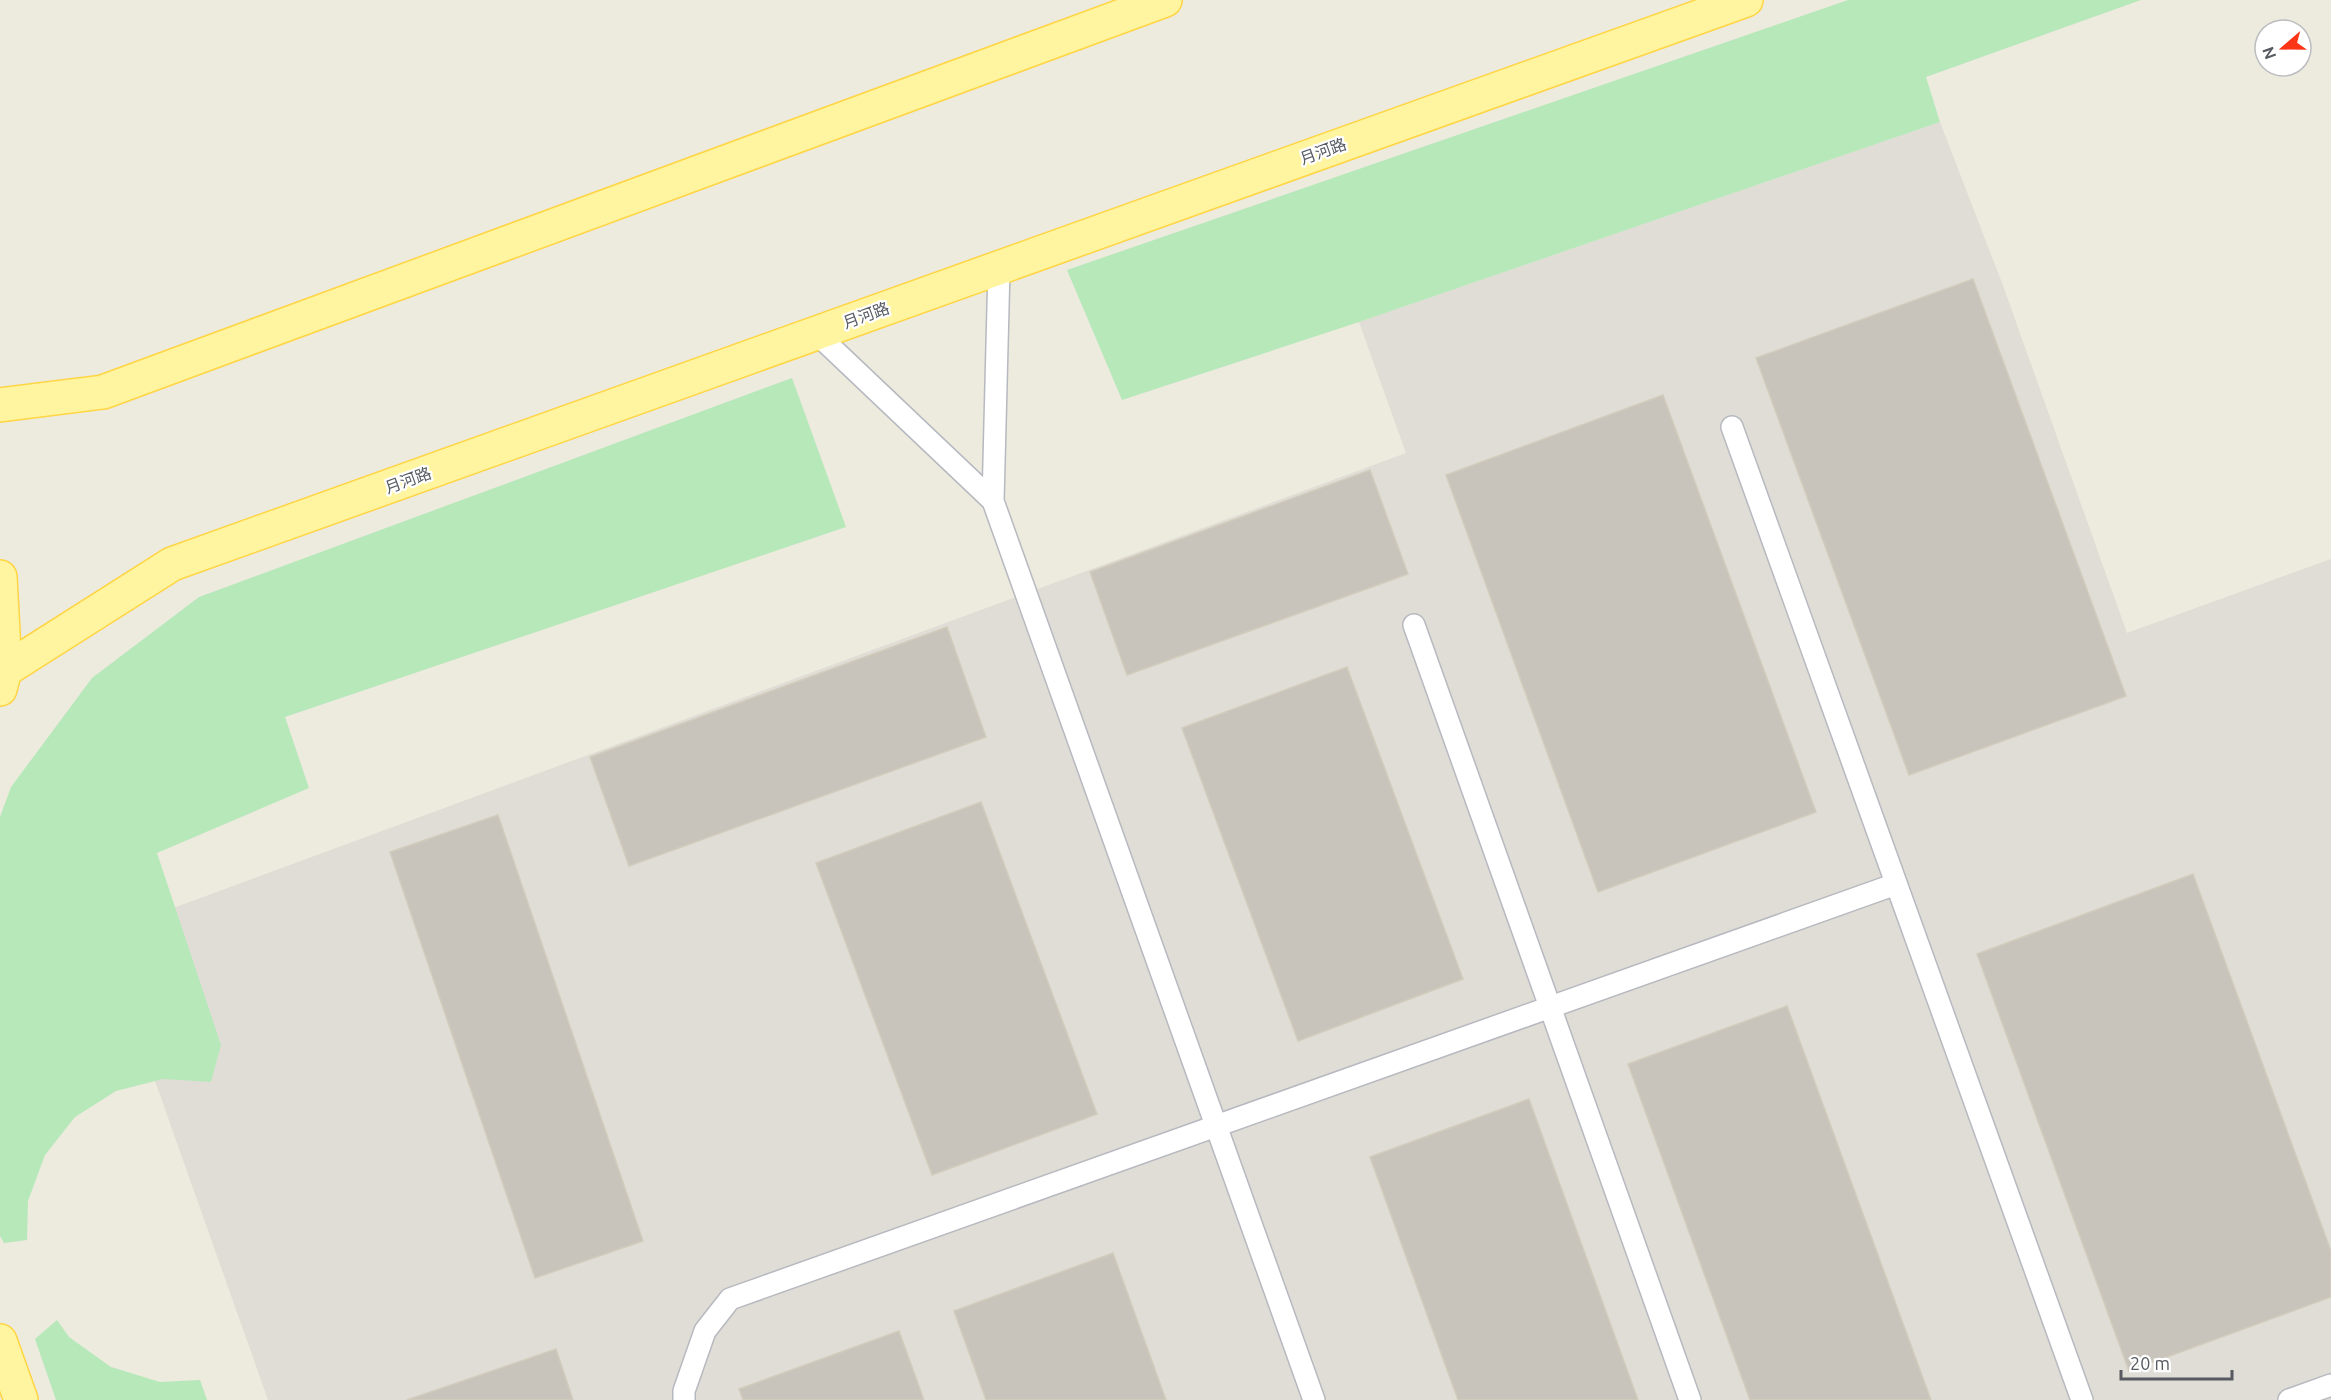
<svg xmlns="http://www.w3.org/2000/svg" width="2331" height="1400" font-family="Ubuntu,'Noto Sans SC',sans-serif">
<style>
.industrial{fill:#e0ddd6}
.green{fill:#b7e8ba}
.building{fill:#c8c4bb;stroke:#d2ccbc;stroke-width:1.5}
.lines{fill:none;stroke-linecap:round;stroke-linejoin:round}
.service-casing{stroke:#b6b9bf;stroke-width:24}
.primary-casing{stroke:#ffd544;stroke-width:36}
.service{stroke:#fff;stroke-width:21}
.primary{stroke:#fff5a0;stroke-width:33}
.labels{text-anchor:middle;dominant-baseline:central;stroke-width:4.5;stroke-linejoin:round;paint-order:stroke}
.street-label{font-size:16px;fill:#575b61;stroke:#fff}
</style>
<rect width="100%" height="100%" fill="#edeade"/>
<!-- industrial -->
<path class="industrial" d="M1940,122L2002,283L2127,633L2331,559V1400H268L103,934L1406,453L1359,322Z"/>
<!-- green -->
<path class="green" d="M1848,0H2141L1926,77L1940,122L1359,322L1122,400L1067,270Z
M792,378L846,527L285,717L309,788L157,853L221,1045L211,1082L163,1079L116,1091L75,1117L45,1155L28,1201L27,1240L4,1243L0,1236V817L11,787L92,678L199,597Z
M57,1320L69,1337L111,1367L160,1382L200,1380L207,1400H56L35,1339Z"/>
<!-- building -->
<path class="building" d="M1973,279L2126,696L1909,775L1756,358Z
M1663,395L1816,812L1598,892L1446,475Z
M1370,470L1408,574L1127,675L1090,572Z
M947,627L986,737L629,866L590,757Z
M1347,667L1463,979L1298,1041L1182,728Z
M981,802L1097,1114L932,1175L816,863Z
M498,815L643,1241L535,1278L390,852Z
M2193,874L2331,1251V1297L2129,1371L1977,954Z
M1787,1006L1931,1400H1750L1628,1064Z
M1529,1099L1638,1400H1458L1370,1157Z
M1113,1253L1166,1400H986L954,1311Z
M899,1331L924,1400H743L739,1389Z
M556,1349L573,1400H407Z"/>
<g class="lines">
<defs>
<path id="service" d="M816,333L993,501L999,268
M1732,427L2082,1400
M993,501L1314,1400
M1414,625L1690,1400
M684,1400V1391L705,1331L730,1299L1896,884
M2289,1400L2331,1385"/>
<path id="primary" d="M0,405L103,392L1165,0
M0,577L5,670L0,689
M5,670L172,564L1746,0
M0,1341L21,1400"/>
</defs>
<!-- service casing -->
<use href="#service" class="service-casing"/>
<!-- primary casing -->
<use href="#primary" class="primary-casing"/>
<!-- service -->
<use href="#service" class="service"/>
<!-- primary -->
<use href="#primary" class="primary"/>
</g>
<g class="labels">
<!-- street labels -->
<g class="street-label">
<text transform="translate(1323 151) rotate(-20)">月河路</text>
<text transform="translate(866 315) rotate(-20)">月河路</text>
<text transform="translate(408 480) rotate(-20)">月河路</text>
</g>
</g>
<!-- north arrow -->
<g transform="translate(2283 48) rotate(250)"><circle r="28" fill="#ffffff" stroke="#bcbdc0" stroke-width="1.5"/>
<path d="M0-4.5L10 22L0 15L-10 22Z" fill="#fb3516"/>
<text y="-9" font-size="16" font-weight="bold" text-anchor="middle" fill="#575b61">N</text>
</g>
<!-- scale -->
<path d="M2121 1370v9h111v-9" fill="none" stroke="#575b61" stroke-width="3"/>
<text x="2130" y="1370" font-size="18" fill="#575b61" stroke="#ffffff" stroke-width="4.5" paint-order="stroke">20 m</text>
</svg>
